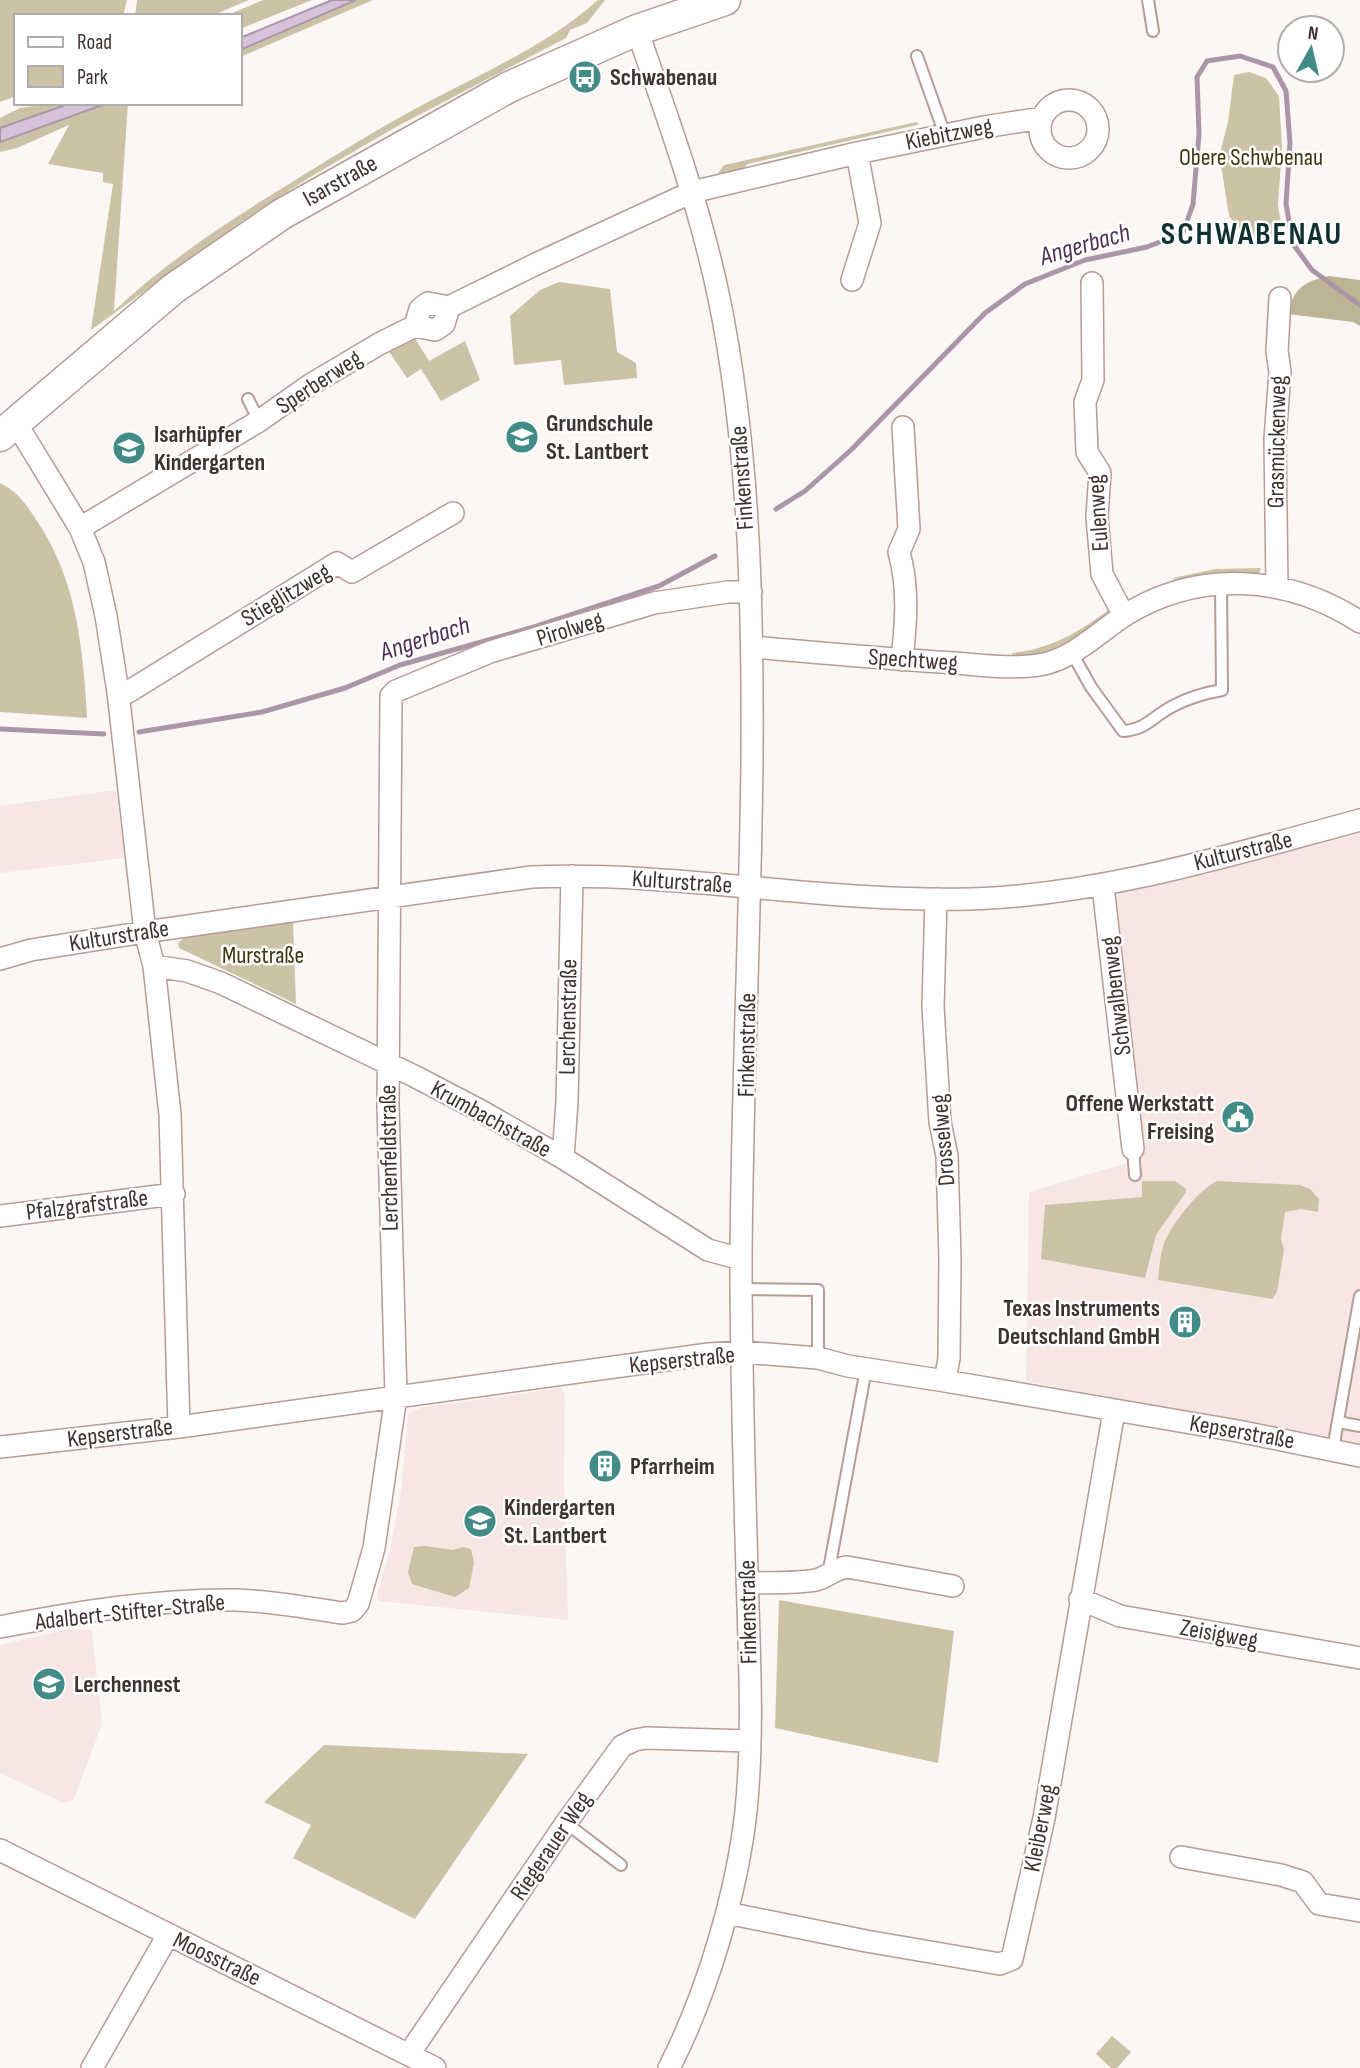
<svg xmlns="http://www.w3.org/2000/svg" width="1360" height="2068" font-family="'Sofia Sans Condensed',sans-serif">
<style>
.built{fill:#f7e7e4}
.green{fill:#ccc3a7}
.forest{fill:#bdb495}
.water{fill:#d8c1da;stroke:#aa96a7;stroke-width:2}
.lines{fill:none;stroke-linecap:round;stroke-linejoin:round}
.stream{stroke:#aa96a7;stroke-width:5}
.service-casing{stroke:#b79b96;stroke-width:14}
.minor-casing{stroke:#b79b96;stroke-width:24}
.secondary-casing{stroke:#b79b96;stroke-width:33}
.service{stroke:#fff;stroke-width:10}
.minor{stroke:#fff;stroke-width:21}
.secondary{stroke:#fff;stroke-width:30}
.labels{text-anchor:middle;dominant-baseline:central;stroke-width:5;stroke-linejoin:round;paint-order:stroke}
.poi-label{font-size:24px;font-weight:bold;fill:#3f3331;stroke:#fff;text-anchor:start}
.street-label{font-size:24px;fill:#3f3331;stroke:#fff}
.park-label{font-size:24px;fill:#3f340b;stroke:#fff}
.water-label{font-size:26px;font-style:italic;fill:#4f2e52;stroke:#fff}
.district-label{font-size:32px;font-weight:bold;letter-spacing:2px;fill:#0f3230;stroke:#fff}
</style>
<rect width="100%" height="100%" fill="#fcf6f5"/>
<!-- built -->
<path class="built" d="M116,790L125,858L0,873V806Z
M1360,834V1446L1026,1381L1029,1192L1140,1159L1128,1017L1110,895Z
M562,1388L565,1394L564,1483L568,1620L379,1601L377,1595L390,1550L401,1491L408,1414L420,1408Z
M69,1629L92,1630L102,1724L73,1801L64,1803L0,1773V1645Z"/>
<!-- green -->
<path class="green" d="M0,0H127L123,16H16V96L0,102Z
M137,0H249L211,16H135Z
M263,0H312L240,29V16H225Z
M356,0H373L240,57V50Z
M598,0H605L587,23L570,30L566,38L396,127L312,176L242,221L91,330L113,184L103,182V173L48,164L69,125L17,148L0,152V142L108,103H128L114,311C166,262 227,222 289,184C334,156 379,128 426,103C484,72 548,45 598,0Z
M1249,72L1266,78L1279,96L1282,147L1278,205L1282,229L1267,246L1238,228L1229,216L1221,165V149L1228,122L1234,75Z
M56,103H71L0,128V118L20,108Z
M916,122L919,124L917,125L748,164C740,173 730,176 718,173L724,165L729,164Z
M559,282L610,289L617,352L636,363L637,378L564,385L561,360L514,365L510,316L540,290Z
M413,335L429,361L465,341L480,380L441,401L421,369L407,378L388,350Z
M0,483C18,492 26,504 37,521C77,580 83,649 87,718L0,712Z
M1261,568L1259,574H1215L1178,581L1173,578L1215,569Z
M1110,609V615C1081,636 1051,657 1014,658L1012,653C1051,649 1079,632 1110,609Z
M293,920L296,1004L179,948L178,943L186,936Z
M1142,1181H1175L1186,1189V1192L1156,1235L1145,1278L1041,1259L1045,1205L1142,1197Z
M1217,1181L1300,1185L1310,1189L1319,1199L1318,1212L1301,1209L1285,1212L1281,1239L1284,1250L1277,1292L1272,1299L1158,1280C1159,1269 1160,1257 1163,1246C1169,1227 1198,1190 1217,1181Z
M425,1546L453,1550L463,1547L471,1549L474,1563L469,1588L455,1597L412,1584L408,1572L414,1547Z
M779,1600L954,1631L938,1763L775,1728Z
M324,1745L528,1754L415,1919L293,1858L311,1825L264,1802Z
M1112,2036L1131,2052L1117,2068H1111L1096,2054Z"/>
<!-- forest -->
<path class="forest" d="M1329,276L1360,280V326L1353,322L1288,314C1293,289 1304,281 1329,276Z"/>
<!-- water -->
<path class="water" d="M332,0H356L240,50V38Z
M71,103H108L0,142V128Z"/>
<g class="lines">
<!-- stream -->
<path class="stream" d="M776,509L805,491L851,450L985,313L1025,284L1085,260L1147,247L1183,233L1193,204L1199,134L1197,77L1207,61L1240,56L1273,67L1286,91L1290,143L1286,204L1293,244L1312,270L1360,305
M0,729L104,734
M139,732L262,712L345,688L400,665L534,627L659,586L715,556"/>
<defs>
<path id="service" d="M1148,0L1153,31
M917,56L945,135
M248,399L259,421
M1072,653L1091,687L1123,731C1146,730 1153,716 1173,706C1188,698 1205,693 1222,690L1221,585
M1133,1149L1135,1175
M741,1289L818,1290V1358
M1338,1422L1360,1426
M1333,1449L1360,1296
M828,1575L866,1369
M566,1823L621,1865"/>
<path id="minor" d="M637,30C668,118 700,207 719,298C750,450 753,608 752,763C750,929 742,1095 741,1261C741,1364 744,1468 747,1572C749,1651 754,1732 746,1811C737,1893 707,1994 669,2068
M1040 129a29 29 0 1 1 58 0a29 29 0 1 1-58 0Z
M852,280L870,223L857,153
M1092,283L1093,380L1085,402L1087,452L1100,473L1097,517L1102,574L1124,616
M428,303L449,307L444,324L435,330L415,326L420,309Z
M449,307L536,264L692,192L857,153L984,127L1042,118
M16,423L80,528L94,562L106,616L118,692L145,932L154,966L170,1115L179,1427
M80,528L259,421L310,385L379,344L415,326
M1277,586L1275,439L1280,372L1277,351L1280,298
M753,647C820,653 887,659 954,663C983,665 1015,670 1044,664C1075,657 1099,632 1125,615C1199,569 1288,575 1360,622
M902,660C906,622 909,588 899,552L909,529L903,427
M118,692H128L337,563L352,572L453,513
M1103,886L1133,1149
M936,899L933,1007L940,1122L947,1156L950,1259L949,1358L945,1381
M0,959L31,950L145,932L531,877C679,871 824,903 971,899C1102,895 1234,854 1360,820
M154,966L187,971L221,983L414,1076L481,1111L563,1158L708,1250L741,1259
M563,1158L567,1102L572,876
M0,1216L174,1194
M0,1447L179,1427L709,1354L742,1352L818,1358L848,1366L945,1381L1238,1431L1360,1456
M747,1583C769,1582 794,1584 816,1580C828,1577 833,1569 847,1567L953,1586
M1080,1599L1120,1616L1360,1658
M0,1627C77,1612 157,1599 236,1600C272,1601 307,1608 343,1613L352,1611L358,1604L374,1548L396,1396L388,1105L391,696L396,691L490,652L654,603L728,592H751
M0,1850L435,2068
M1181,1857L1281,1875L1303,1882L1319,1904L1360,1911
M727,1913L866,1941L1000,1964L1012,1959L1044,1818L1114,1411
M409,2054L566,1823L622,1746L635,1740L646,1738L749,1741
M92,2068L168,1935"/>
<path id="secondary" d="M0,436L173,289L282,214L509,87L637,30L725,0"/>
</defs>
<!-- service casing -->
<use href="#service" class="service-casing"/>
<!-- minor casing -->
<use href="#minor" class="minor-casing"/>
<!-- secondary casing -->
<use href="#secondary" class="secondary-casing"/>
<!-- service -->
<use href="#service" class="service"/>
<!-- minor -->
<use href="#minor" class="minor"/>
<!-- secondary -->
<use href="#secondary" class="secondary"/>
</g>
<!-- icons -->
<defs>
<symbol id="bus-disc" viewBox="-11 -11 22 22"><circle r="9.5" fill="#438b86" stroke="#fff"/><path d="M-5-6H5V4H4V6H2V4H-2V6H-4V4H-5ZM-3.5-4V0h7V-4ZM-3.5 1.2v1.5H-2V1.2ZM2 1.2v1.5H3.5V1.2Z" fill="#fff"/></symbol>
<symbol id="school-disc" viewBox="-11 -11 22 22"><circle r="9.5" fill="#438b86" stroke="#fff"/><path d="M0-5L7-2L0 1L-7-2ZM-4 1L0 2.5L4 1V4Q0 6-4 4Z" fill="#fff"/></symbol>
<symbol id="civic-disc" viewBox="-11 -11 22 22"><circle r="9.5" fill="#438b86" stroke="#fff"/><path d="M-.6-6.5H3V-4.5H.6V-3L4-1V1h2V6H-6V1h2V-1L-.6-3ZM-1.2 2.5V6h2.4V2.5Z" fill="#fff"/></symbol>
<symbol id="building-disc" viewBox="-11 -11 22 22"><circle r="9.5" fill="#438b86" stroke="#fff"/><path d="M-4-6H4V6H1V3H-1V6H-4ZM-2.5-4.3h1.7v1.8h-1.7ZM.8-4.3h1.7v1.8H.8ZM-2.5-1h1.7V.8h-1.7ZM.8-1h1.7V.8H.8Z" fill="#fff"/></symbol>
</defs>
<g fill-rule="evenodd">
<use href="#bus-disc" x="566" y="58" width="38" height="38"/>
<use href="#school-disc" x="503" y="418" width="38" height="38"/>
<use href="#school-disc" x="110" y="429" width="38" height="38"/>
<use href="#civic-disc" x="1219" y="1098" width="38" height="38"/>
<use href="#building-disc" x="1166" y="1303" width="38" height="38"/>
<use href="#building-disc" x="586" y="1447" width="38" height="38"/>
<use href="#school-disc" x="461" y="1502" width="38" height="38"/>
<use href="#school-disc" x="30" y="1665" width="38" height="38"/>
</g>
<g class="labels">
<!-- poi labels -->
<g class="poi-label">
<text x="610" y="77">Schwabenau</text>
<text x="546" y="423">Grundschule<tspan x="546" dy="28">St. Lantbert</tspan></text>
<text x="154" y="434">Isarhüpfer<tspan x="154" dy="28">Kindergarten</tspan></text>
<text x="1214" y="1103" text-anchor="end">Offene Werkstatt<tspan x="1214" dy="28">Freising</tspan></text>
<text x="1160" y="1308" text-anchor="end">Texas Instruments<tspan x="1160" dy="28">Deutschland GmbH</tspan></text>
<text x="630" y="1466">Pfarrheim</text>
<text x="504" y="1507">Kindergarten<tspan x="504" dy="28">St. Lantbert</tspan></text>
<text x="74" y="1684">Lerchennest</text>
</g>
<!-- street labels -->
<g class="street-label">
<text transform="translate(949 134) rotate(-11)">Kiebitzweg</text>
<text transform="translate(340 181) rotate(-29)">Isarstraße</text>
<text transform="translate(319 382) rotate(-33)">Sperberweg</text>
<text transform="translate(1277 442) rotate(-89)">Grasmückenweg</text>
<text transform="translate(742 478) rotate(-94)">Finkenstraße</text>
<text transform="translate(1098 513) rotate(-94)">Eulenweg</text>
<text transform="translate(286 595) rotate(-31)">Stieglitzweg</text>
<text transform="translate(570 629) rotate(-17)">Pirolweg</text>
<text transform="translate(913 660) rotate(4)">Spechtweg</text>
<text transform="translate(1243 851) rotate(-14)">Kulturstraße</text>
<text transform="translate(682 882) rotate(4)">Kulturstraße</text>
<text transform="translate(119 936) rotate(-9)">Kulturstraße</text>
<text transform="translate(1116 996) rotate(-97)">Schwalbenweg</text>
<text transform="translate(568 1017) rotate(-89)">Lerchenstraße</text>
<text transform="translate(747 1045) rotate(-89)">Finkenstraße</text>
<text transform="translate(491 1119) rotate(29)">Krumbachstraße</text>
<text transform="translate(943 1140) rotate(-95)">Drosselweg</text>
<text transform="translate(389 1158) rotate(-91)">Lerchenfeldstraße</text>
<text transform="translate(87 1205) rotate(-7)">Pfalzgrafstraße</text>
<text transform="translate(682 1360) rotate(-6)">Kepserstraße</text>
<text transform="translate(1242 1432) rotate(10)">Kepserstraße</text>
<text transform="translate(120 1433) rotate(-7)">Kepserstraße</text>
<text transform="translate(130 1612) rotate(-6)">Adalbert-Stifter-Straße</text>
<text transform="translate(748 1612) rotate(-91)">Finkenstraße</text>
<text transform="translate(1219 1634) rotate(10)">Zeisigweg</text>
<text transform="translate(1040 1828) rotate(-79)">Kleiberweg</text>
<text transform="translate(551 1846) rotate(-56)">Riegerauer Weg</text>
<text transform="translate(217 1959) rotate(26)">Moosstraße</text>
</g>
<!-- park labels -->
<g class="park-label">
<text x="1251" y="157">Obere Schwbenau</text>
<text x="263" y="955">Murstraße</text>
</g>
<!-- water labels -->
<g class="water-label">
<text transform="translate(1085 245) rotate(-16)">Angerbach</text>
<text transform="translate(425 639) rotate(-18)">Angerbach</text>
</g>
<!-- district labels -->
<g class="district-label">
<text x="1252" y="234">SCHWABENAU</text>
</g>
</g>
<!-- legend -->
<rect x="14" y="14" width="228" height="91" fill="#ffffff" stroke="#b2adad" stroke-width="2"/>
<rect x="28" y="37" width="35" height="10" fill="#ffffff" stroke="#b2adad" stroke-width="2"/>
<text x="77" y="49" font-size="21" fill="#3f3331">Road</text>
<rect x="28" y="66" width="35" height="21" fill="#ccc3a7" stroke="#b2adad" stroke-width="2"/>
<text x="77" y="84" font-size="21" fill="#3f3331">Park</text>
<!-- north arrow -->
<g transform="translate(1311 49) rotate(8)"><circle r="33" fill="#ffffff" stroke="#b2adad" stroke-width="2"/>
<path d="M0-5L12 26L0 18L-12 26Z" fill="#438b86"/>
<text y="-10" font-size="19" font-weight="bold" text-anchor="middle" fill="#3f3331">N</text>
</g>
</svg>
